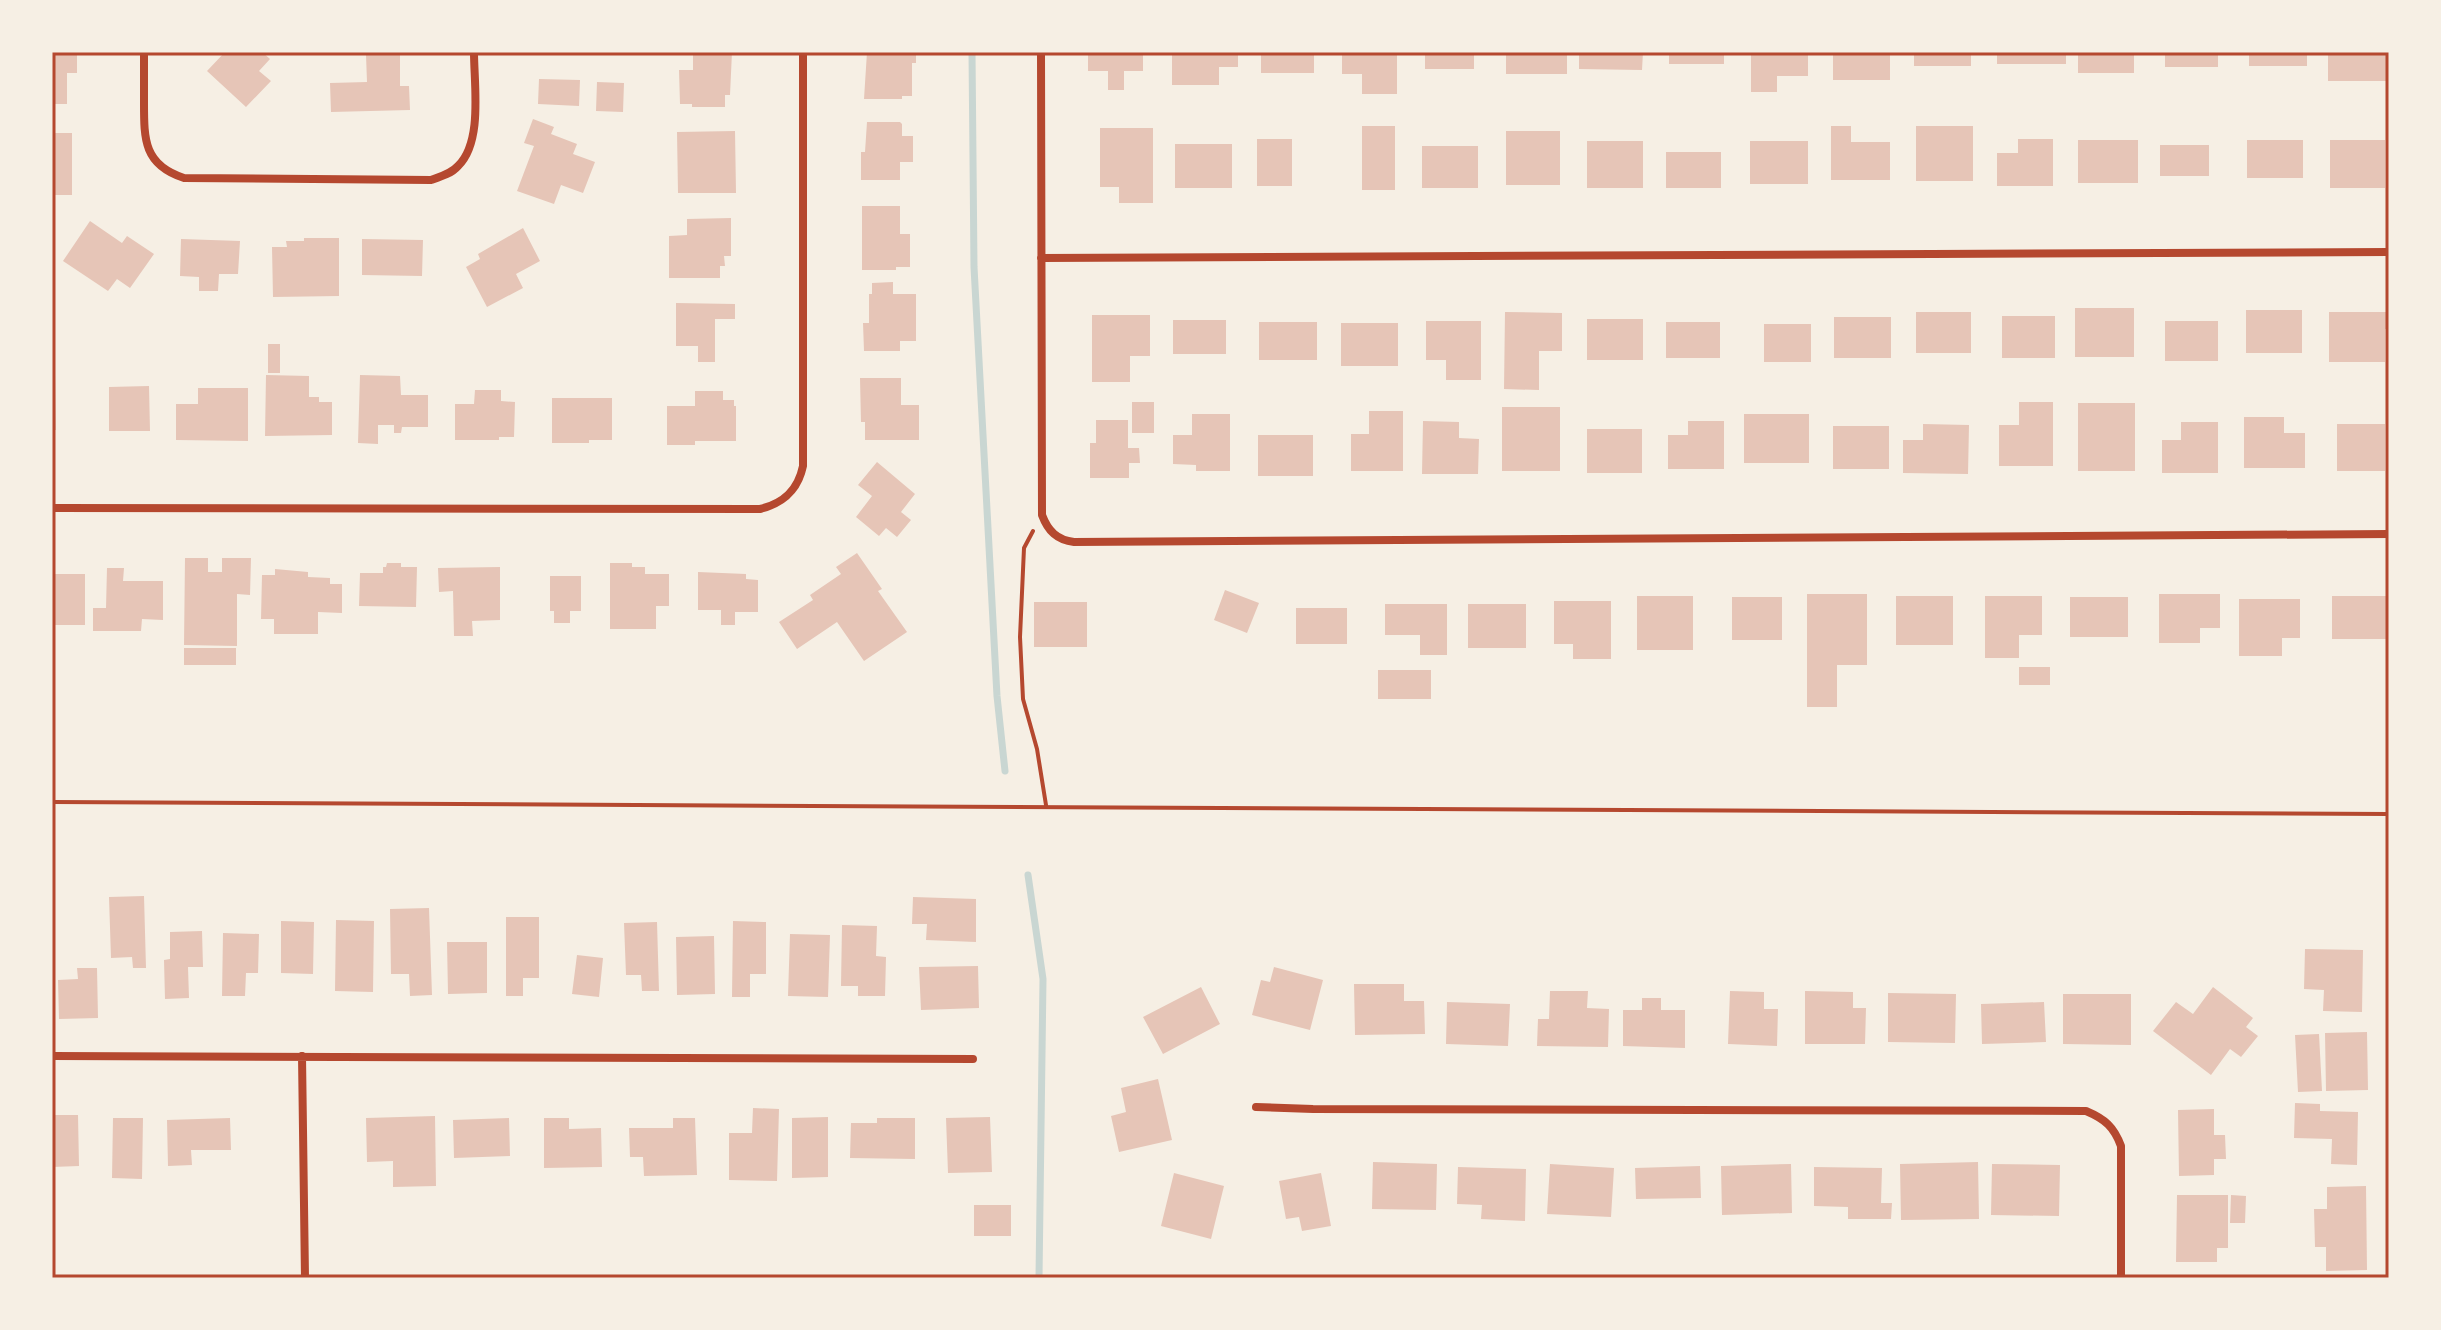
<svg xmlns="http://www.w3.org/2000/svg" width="2441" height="1330" font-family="'Fira Sans Condensed',sans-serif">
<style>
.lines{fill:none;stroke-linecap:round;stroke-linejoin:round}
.stream{stroke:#c9d6d2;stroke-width:7}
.building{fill:#e6c5b7}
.path{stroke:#b5482f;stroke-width:4}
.minor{stroke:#b5482f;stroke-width:8}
.neatline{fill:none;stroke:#b5482f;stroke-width:3}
</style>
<rect width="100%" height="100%" fill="#f6efe4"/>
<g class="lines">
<!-- stream -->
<path class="stream" d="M972,52L974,267L997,696L1005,771
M1028,875L1043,979L1039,1278"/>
</g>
<!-- building -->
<path class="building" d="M52,52H77V73H67V104H52Z
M225,52H262L270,59L259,71L271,81L246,107L207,71Z
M693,52H732L730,95H725V107H692V104H680L679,70H693Z
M867,52H916V63H912V96H902V99H864Z
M1088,52H1143V71H1124V90H1108V71H1088Z
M1172,52H1238V67H1219V85H1172Z
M1261,52H1314V73H1261Z
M1342,52H1397V94H1362V74H1342Z
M1425,52H1474V69H1425Z
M1506,52H1567V74H1506Z
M1579,52H1643L1642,70L1579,69Z
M1669,52H1724V64H1669Z
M1751,52H1808V76H1777V92H1751Z
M1833,52H1890V80H1833Z
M1914,52H1971V66H1914Z
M1997,52H2066V64H1997Z
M2078,52H2134V73H2078Z
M2165,52H2218V67H2165Z
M2249,52H2307V66H2249Z
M2328,52H2388V81H2328Z
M400,54V86H409L410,110L331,112L330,83L367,82L366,55Z
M539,79L580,80L579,106L538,104Z
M597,82L624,83L623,112L596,111Z
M533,119L554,127L551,134L577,144L573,154L595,162L583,193L561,185L554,204L517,191L534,146L524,143Z
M867,122H900L902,124V136H913V162H900V180H861V152H865Z
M1362,126H1395V190H1362Z
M1831,126H1851V142H1890V180H1831Z
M1916,126H1973V181H1916Z
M1100,128H1153V203H1119V187H1100Z
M735,131L736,193H678L677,132Z
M1506,131H1560V185H1506Z
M52,133H72V195H52Z
M1257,139H1292V186H1257Z
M2018,139H2053V186H1997V153H2018Z
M2078,140H2138V183H2078Z
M2247,140H2303V178H2247Z
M2330,140H2385V188H2330Z
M1587,141H1643V188H1587Z
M1750,141H1808V184H1750Z
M1175,144H1232V188H1175Z
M2160,145H2209V176H2160Z
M1422,146H1478V188H1422Z
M1666,152H1721V188H1666Z
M862,206H900V234H910V267H896V270H862Z
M731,218V256H724L725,266H720V278H669V236L687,235V219Z
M90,221L122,243L127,236L154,254L130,288L117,279L108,291L63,261Z
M523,228L540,261L516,274L523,288L487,307L466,267L480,259L478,254Z
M304,238H339V296L273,297L272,247H287L286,241H304Z
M181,239L240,241L238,274H219L218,291H199V277L180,276Z
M362,239L423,240L422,276L362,275Z
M893,282V294H916V341H900V351H864L863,323H869V294H872V283Z
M676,303L735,304V319H715V362H698V346H676Z
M2075,308H2134V357H2075Z
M2246,310H2302V353H2246Z
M1505,312L1562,313V351H1539V390L1504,389Z
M1916,312H1971V353H1916Z
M2329,312H2389V329H2385V362H2329Z
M1092,315H1150V356H1130V382H1092Z
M2002,316H2055V358H2002Z
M1834,317H1891V358H1834Z
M1587,319H1643V360H1587Z
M1173,320H1226V354H1173Z
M1426,321H1481V380H1446V360H1426Z
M2165,321H2218V361H2165Z
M1259,322H1317V360H1259Z
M1666,322H1720V358H1666Z
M1341,323H1398V366H1341Z
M1764,324H1811V362H1764Z
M268,344H280V373H268Z
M52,374H55L56,430H52Z
M266,375L309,376V397H319V402H332V435L265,436Z
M360,375L400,376L401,395H428V427H402L401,433H394V425H378V444L358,443Z
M860,378H901V405H919V440H865V422H861Z
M149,386L150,431H109V387Z
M198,388H248V441L176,440V404H198Z
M475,390H501V401L515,402L514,437H499V440H455V404H474Z
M695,391H723V400H734V406H736V441H695V445H667V406H695Z
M552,398H612V440H589V443H552Z
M1132,402H1154V433H1132Z
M2019,402H2053V466H1999V425H2019Z
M2078,403H2135V471H2078Z
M1502,407H1560V471H1502Z
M1369,411H1403V471H1351V434H1369Z
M1192,414H1230V471H1196V465L1173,464V435H1192Z
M1744,414H1809V463H1744Z
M2244,417H2284V433H2305V468H2244Z
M1096,420H1128V448H1139L1140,463H1129V478H1090V443H1096Z
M1423,421L1459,422V438L1479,439L1478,474H1422Z
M1688,421H1724V469H1668V435H1688Z
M2181,422H2218V473H2162V440H2181Z
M1923,424L1969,425L1968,474L1903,473V440H1923Z
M2337,424H2385V471H2337Z
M1833,426H1889V469H1833Z
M1587,429H1642V473H1587Z
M1258,435H1313V476H1258Z
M877,462L915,494L901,512L911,520L897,537L886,528L879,536L856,517L872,496L858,485Z
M857,553L882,589L878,591L907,632L864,661L837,622L797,649L779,622L813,600L810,595L841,574L836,567Z
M185,558H208V572H222V558H251L250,595L237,594V646L184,645Z
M387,563H401V567H417L416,607L359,606L360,573H383V567H386Z
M610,563H632V567H645V574H669V606H656V629H610Z
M500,567V620L472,621L473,636H454L453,591L439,592L438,568Z
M107,568H124L123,581H163V620L142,619L141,631H93V608H106Z
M275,569L308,572V577L330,578V584H342V613L318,612V634H274V619H261L262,575H275Z
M698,572L746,574V579L758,580V612H735V625H721V610H698Z
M52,574H85V625H52Z
M550,576H581V611H570V623H554V611H550Z
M1225,590L1259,603L1247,633L1214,620Z
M1807,594H1867V665H1837V707H1807Z
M2159,594H2220V628H2200V643H2159Z
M1637,596H1693V650H1637Z
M1896,596H1953V645H1896Z
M1985,596H2042V635H2019V658H1985Z
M2332,596H2387V639H2332Z
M1732,597H1782V640H1732Z
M2070,597H2128V637H2070Z
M2239,599H2300V638H2282V656H2239Z
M1554,601H1611V659H1573V644H1554Z
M1034,602H1087V647H1034Z
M1385,604H1447V655H1420V635H1385Z
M1468,604H1526V648H1468Z
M1296,608H1347V644H1296Z
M184,648H236V665H184Z
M2019,667H2050V685H2019Z
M1378,670H1431V699H1378Z
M144,896L146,968H133L132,957L111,958L109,897Z
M913,897L976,899V942L926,940L927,924H912Z
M429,908L432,995L410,996L409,974H391L390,909Z
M506,917H539V978H523V996H506Z
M336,920L374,921L373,992L335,991Z
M281,921L314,922L313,974L281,973Z
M733,921L766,922V974H750V997H732Z
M657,922L659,991H642L641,975H626L624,923Z
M842,925L877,926L876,956L886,957L885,996H858V986H841Z
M202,931L203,967H188L189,998L165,999L164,960L170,959V932Z
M223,933L259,934L258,973H246L245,996H222Z
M790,934L830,935L828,997L788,996Z
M714,936L715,994L677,995L676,937Z
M447,942H487V993L448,994Z
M2305,949L2363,950L2362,1012L2323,1011L2324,990L2304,989Z
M577,955L603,958L599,997L572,994Z
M978,966L979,1008L921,1010L919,967Z
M1274,967L1323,980L1310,1030L1252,1015L1261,980L1270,982Z
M77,968H97L98,1018L59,1019L58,980L78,979Z
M1354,984H1404V1001H1424L1425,1034L1355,1035Z
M1201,987L1220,1024L1163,1054L1143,1017Z
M2213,987L2253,1018L2246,1027L2258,1036L2241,1057L2230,1049L2211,1075L2153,1031L2176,1002L2193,1014Z
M1550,991H1588L1587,1008L1609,1009L1608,1047L1537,1046L1538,1019H1549Z
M1730,991L1764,992V1009H1778L1777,1046L1728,1044Z
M1805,991L1853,992V1008H1866L1865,1044H1805Z
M1888,993L1956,994L1955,1043L1888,1042Z
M2063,994H2131V1045L2063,1044Z
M1642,998H1661V1010H1685V1048L1623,1046V1010H1642Z
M1447,1002L1510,1004L1508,1046L1446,1044Z
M2044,1002L2046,1042L1982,1044L1981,1004Z
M2367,1032L2368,1090L2326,1091L2325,1033Z
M2319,1034L2322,1091L2298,1092L2295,1035Z
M1158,1079L1172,1140L1119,1152L1111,1116L1126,1112L1121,1088Z
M2295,1103L2320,1104V1111L2358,1112L2357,1165L2331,1164L2332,1139L2294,1138Z
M753,1108L779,1109L777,1181L729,1180V1133H752Z
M2214,1109V1135H2225L2226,1159H2214V1175L2179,1176L2178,1110Z
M52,1115H78L79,1166L52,1167Z
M435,1116L436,1186L393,1187V1161L367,1162L366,1118Z
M828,1117V1177L792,1178V1118Z
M990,1117L992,1172L948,1173L946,1118Z
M113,1118H143L142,1179L112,1178Z
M230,1118L231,1150H191L192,1165L168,1166L167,1120Z
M509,1118L510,1156L454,1158L453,1120Z
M544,1118H569V1129L601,1128L602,1167L544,1168Z
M673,1118H695L697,1175L644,1176L643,1157H630L629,1128H673Z
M877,1118H915V1159L850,1158L851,1123H877Z
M1373,1162L1437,1164L1436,1210L1372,1209Z
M1978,1162L1979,1219L1901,1220L1900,1164Z
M1550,1164L1614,1168L1611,1217L1547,1214Z
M1791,1164L1792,1213L1722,1215L1721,1166Z
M1992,1164L2060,1165L2059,1216L1991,1215Z
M1700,1166L1701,1198L1636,1199L1635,1168Z
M1458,1167L1526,1169L1525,1221L1481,1219L1482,1205L1457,1204Z
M1814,1167L1882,1168L1881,1203H1892L1891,1219H1848V1207L1814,1206Z
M1174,1173L1224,1186L1211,1239L1161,1226Z
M1321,1173L1331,1226L1302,1231L1299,1217L1286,1219L1279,1181Z
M2366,1186L2367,1270L2326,1271V1247H2315L2314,1209H2327V1187Z
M2177,1195H2228V1248H2217V1262H2176Z
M2231,1195L2246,1196L2245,1223H2230Z
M974,1205H1011V1236H974Z"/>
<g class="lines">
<!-- path -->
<path class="path" d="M1033,531L1024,548L1020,637L1023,699L1037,749L1046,805
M52,802L2389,814"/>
<!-- minor -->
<path class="minor" d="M144,52C144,69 144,86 144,103C144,140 144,165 184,178L431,180C440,177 451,174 458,166C483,142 474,85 474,52
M1041,52L1042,515C1048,531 1057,540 1074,542L2389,534
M1041,258L2389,252
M52,508L760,509C784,503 798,490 803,466V52
M52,1056L973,1059
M302,1056L305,1278
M1256,1107L1313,1109L2086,1111C2105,1119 2114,1127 2121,1146V1278"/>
</g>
<!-- border -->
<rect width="2441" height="1330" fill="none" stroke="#f6efe4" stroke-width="108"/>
<rect x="54" y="54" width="2333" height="1222" class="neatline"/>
</svg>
